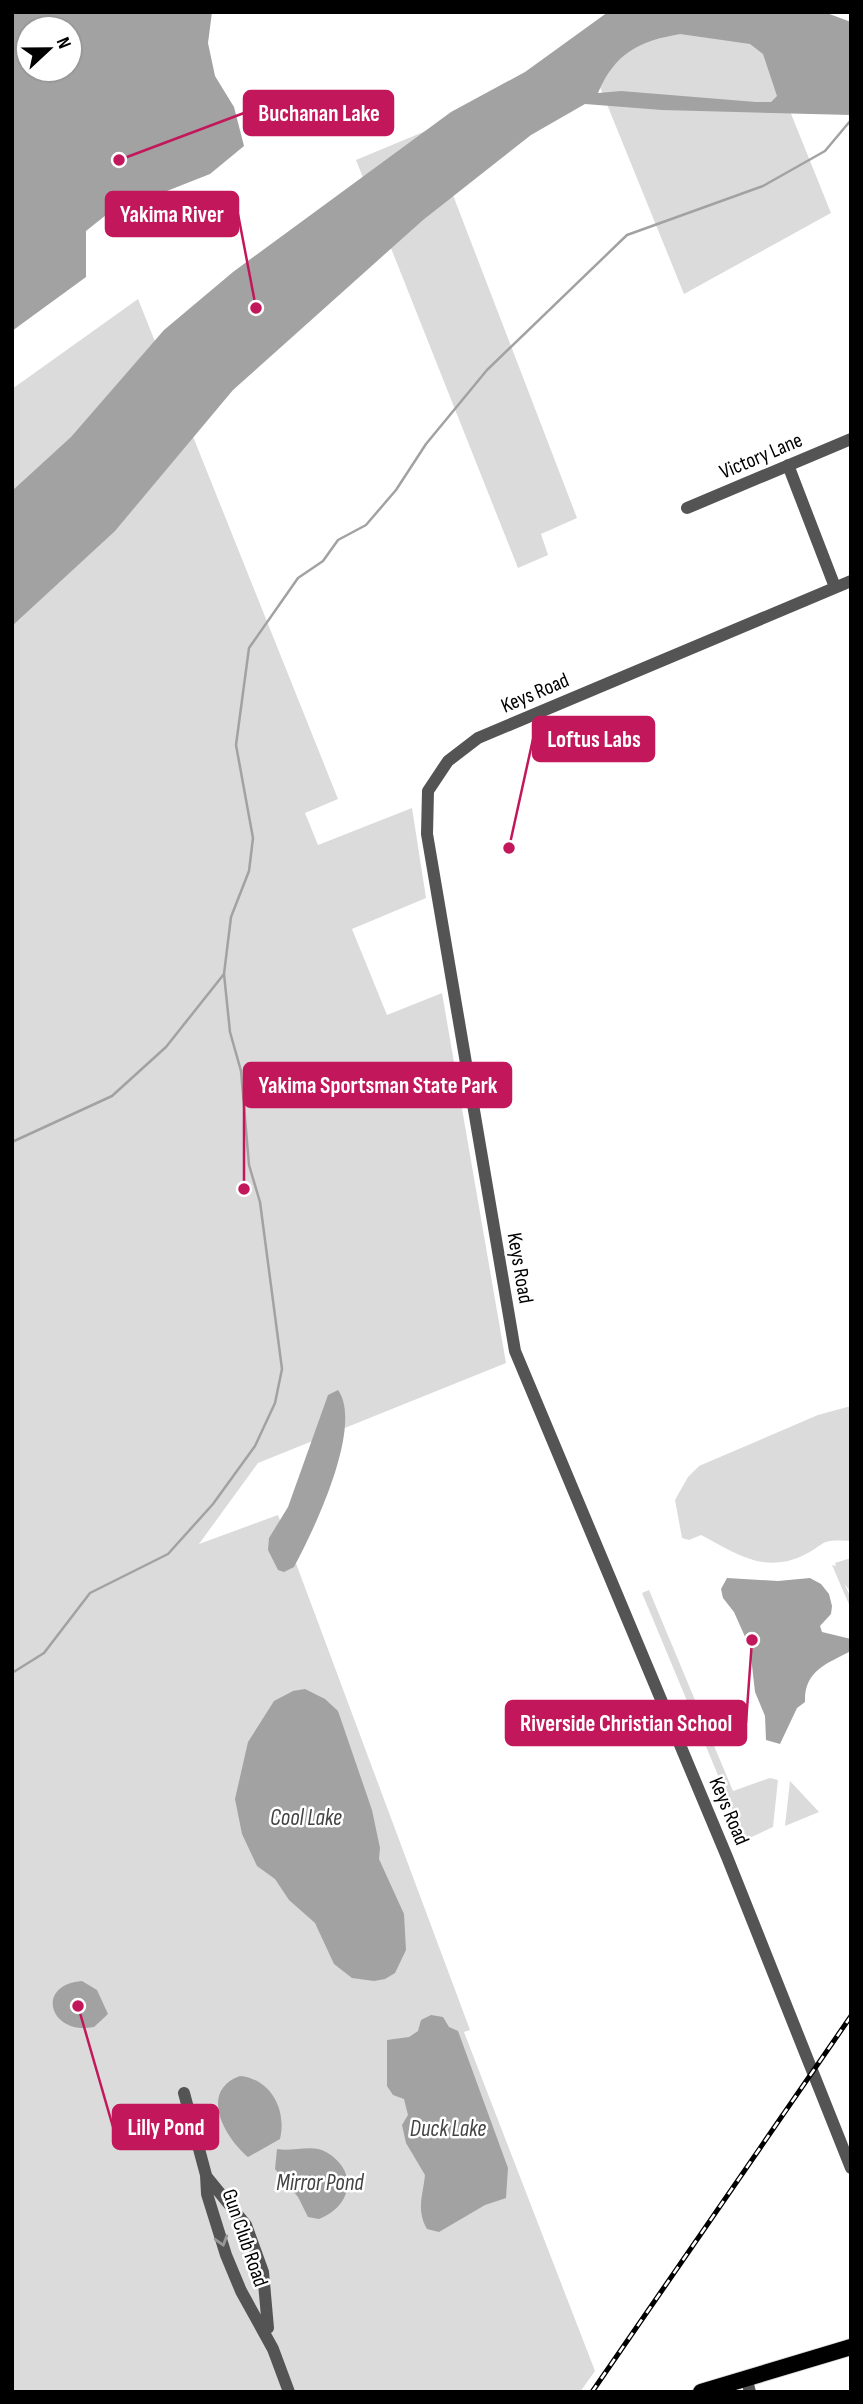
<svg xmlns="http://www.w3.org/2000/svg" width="863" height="2404" font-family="'Sofia Sans Condensed',sans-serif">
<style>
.green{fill:#dbdbdb}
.water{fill:#a2a2a2;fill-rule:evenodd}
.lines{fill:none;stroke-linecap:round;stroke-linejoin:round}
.stream{stroke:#a2a2a2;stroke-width:2.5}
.major-casing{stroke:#dbdbdb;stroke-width:18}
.minor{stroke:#545454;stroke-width:12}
.major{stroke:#000;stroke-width:16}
.rail-casing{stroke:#000;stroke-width:5}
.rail{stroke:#fff;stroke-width:2.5;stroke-dasharray:8;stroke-linecap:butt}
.oneway{stroke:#989898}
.labels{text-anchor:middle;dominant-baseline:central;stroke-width:5;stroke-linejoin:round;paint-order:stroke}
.street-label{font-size:21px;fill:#000;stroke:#fff}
.water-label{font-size:23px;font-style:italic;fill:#434343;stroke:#fff}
.leader{fill:none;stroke:#c2185b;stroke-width:2.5}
.callout-dot{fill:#c2185b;stroke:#fff;stroke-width:2.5}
.callout{fill:#c2185b;stroke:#c2185b;stroke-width:2.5}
.callout-label{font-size:23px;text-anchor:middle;font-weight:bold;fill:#fff}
</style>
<rect width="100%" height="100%" fill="#fff"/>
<!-- green -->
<path class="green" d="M718,12H750L831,213L684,294L591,65Z
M428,130L577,518L541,534L548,555L518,568L356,160Z
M138,299L338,799L305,813L318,845L412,808L426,898L352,929L387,1015L442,993L506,1363L258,1463L199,1544L278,1515L470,2030L464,2032L595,2371L580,2392H12V389Z
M851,1406V1541C817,1539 829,1543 802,1556C762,1574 734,1552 701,1535L689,1540L682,1538L675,1500L688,1477L699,1466L818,1415Z
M851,1558V1593L844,1583L851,1598V1609L832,1565L836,1566L835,1563Z
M649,1590L733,1791L770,1778L778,1780L773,1827L745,1840L642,1593Z
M790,1781L819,1812L785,1826Z"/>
<!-- water -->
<path class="water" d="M12,12H212L208,43L215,76L234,107L244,146L210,174L106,215L86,231V277L12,331ZM70,28V70H28V28Z
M608,12H824L851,22V115L662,110L585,104L531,135L423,220L233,390L115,531L12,626V491L71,437L164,330L233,272L451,112L525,72ZM680,34L750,44L763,54L777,96L771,102H756L621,91L598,93C615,53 639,41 680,34Z
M338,1390C364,1426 313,1532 294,1567L284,1572L278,1570L268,1550L269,1538L288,1507L328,1395Z
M727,1578L778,1581L810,1578L821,1584L829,1594L832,1606L831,1614L820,1626L822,1632L851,1639V1651C826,1664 804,1671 805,1702L797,1708L780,1744L766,1740L765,1716L755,1692L750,1648L734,1612L723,1598L721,1589Z
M305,1689L325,1699L338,1711L372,1810L380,1848L379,1859L404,1914L406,1950L395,1973L385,1979L374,1981L352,1978L334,1964L315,1923L289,1900L275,1879L257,1866L242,1834L235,1799L248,1742L274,1701L293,1691Z
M82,1981L97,1990L108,2014L94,2027C50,2036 34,1985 82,1981Z
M431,2015L443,2017L449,2027L458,2031L508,2168L506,2198L485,2205L439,2232L427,2229C416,2210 423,2195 425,2175L406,2143L402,2125L408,2115L404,2099L393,2095L387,2086V2040L409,2037L418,2031L421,2020Z
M240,2076C271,2079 287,2110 280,2139L248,2157C225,2138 198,2091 240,2076Z
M277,2149C292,2152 313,2144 326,2152C359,2171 352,2206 319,2219L308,2217L298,2197L275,2169Z"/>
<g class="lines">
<!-- stream -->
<path class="stream" d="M12,1142L112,1096L166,1047L224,974L231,917L249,871L253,838L236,745L249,648L298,578L323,561L338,540L366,525L396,490L426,444L487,370L627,235L763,186L825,151L851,120
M12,1673L44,1653L90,1593L168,1554L213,1504L255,1446L275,1403L282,1369L260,1202L249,1165L241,1071L230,1032L224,974"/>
<defs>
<path id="major" d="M701,2392L851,2347"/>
</defs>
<!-- major casing -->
<use href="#major" class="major-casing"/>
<!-- minor -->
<path class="minor" d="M788,465L835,587
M687,508L851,439
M851,581L478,738L448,761L428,791L427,834L515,1351L727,1857L851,2168
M184,2093L206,2175L207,2194L226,2255L241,2291L273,2349L289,2392
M206,2176L246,2225L263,2272L268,2328
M746,2377L750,2392"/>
<!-- major -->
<use href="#major" class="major"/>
<defs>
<path id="rail" d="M592,2392L851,2016"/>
</defs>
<!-- rail casing -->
<use href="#rail" class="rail-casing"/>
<!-- rail -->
<use href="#rail" class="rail"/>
</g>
<!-- one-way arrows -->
<defs><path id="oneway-chevron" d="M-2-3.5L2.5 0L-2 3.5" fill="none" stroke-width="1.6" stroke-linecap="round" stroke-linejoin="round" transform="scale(1.75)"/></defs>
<use class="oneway" href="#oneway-chevron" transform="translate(222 2241) rotate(73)"/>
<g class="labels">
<!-- street labels -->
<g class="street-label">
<text transform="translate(761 456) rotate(-23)">Victory Lane</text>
<text transform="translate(535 693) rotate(-23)">Keys Road</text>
<text transform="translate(520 1268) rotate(80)">Keys Road</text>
<text transform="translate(729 1811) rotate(67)">Keys Road</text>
<text transform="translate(245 2238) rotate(71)">Gun Club Road</text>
</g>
<!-- water labels -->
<g class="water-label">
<text x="306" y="1818">Cool Lake</text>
<text x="448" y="2129">Duck Lake</text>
<text x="320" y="2183">Mirror Pond</text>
</g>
</g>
<!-- callouts -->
<path class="leader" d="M119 160L244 113M256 308L238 214M509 848L533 739M244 1189L244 1085M752 1640L746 1723M78 2006L113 2127"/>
<g class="callout-dot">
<circle cx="119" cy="160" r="7"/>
<circle cx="256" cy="308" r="7"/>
<circle cx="509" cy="848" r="7"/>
<circle cx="244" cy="1189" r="7"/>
<circle cx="752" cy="1640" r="7"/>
<circle cx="78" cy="2006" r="7"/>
</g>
<g class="callout">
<rect x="244" y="91" width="149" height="44" rx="7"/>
<rect x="106" y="192" width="132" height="44" rx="7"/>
<rect x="533" y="717" width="121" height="44" rx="7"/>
<rect x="244" y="1063" width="267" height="44" rx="7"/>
<rect x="506" y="1701" width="240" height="44" rx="7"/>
<rect x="113" y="2105" width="105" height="44" rx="7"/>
</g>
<g class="callout-label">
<text x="319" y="121">Buchanan Lake</text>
<text x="172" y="222">Yakima River</text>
<text x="594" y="747">Loftus Labs</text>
<text x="378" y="1093">Yakima Sportsman State Park</text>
<text x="626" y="1731">Riverside Christian School</text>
<text x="166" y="2135">Lilly Pond</text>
</g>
<!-- border -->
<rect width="863" height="2404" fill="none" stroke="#000000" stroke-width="28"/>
<!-- north arrow -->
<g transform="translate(49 49) rotate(68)"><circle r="33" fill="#ffffff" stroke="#999999" stroke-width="2"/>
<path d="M0-5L12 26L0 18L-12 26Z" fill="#000000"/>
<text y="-10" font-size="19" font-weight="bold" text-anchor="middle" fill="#000000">N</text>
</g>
</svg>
